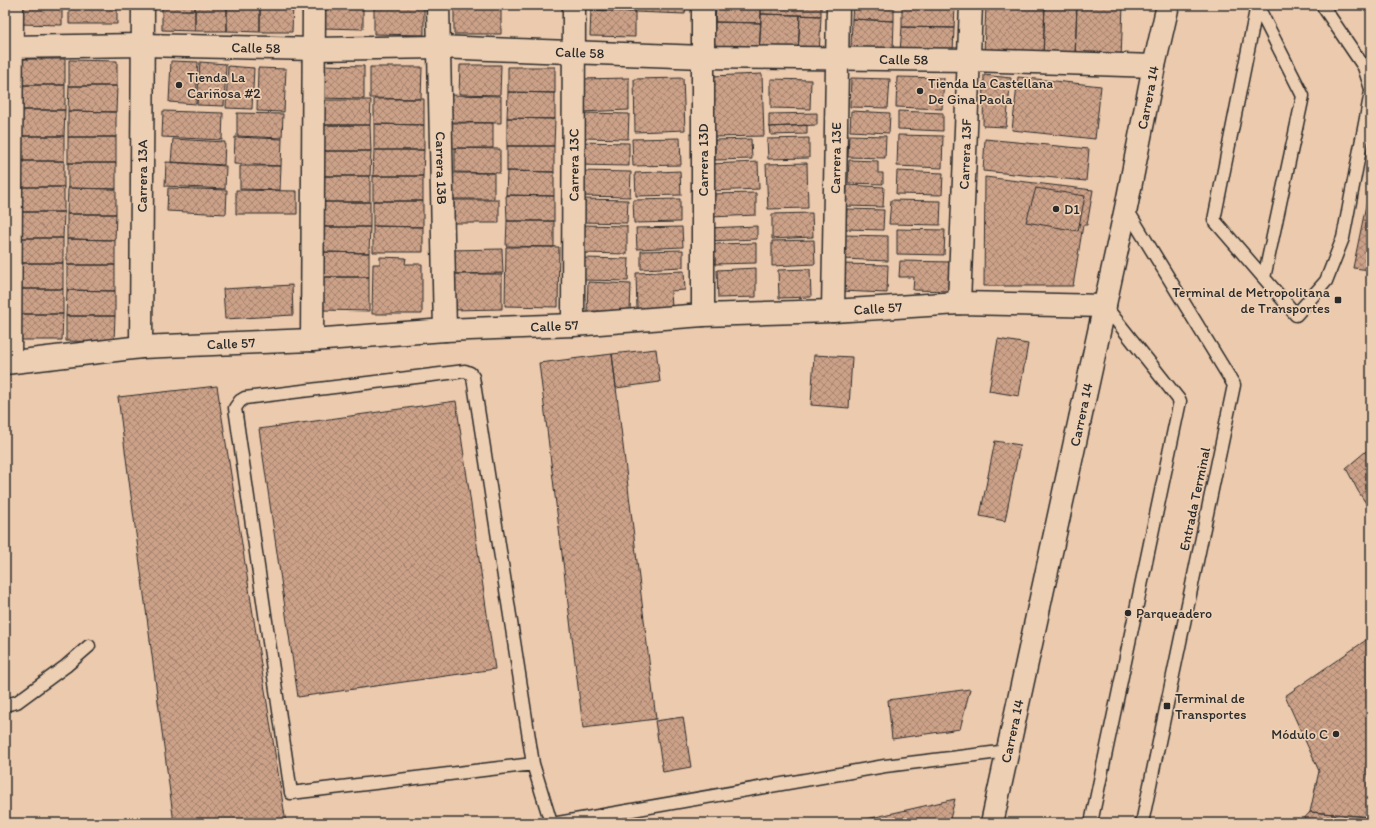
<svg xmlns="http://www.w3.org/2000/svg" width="1376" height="828" font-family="Itim,sans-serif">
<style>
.building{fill:url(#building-cross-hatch);stroke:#2b2b2b}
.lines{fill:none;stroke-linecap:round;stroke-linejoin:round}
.lane-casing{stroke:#2b2b2b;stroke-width:15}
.street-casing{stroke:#2b2b2b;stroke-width:25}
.secondary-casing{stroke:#2b2b2b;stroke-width:25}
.lane{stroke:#edcfb3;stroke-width:12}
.street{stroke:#edcfb3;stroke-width:22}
.secondary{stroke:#edcfb3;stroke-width:22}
.poi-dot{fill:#2b2b2b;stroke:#edcfb3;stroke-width:1.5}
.labels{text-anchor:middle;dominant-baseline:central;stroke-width:3.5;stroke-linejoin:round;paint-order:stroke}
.street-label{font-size:14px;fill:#2b2b2b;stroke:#edcfb3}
.poi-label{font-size:14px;fill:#2b2b2b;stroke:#edcfb3;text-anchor:start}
</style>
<defs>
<pattern id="building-cross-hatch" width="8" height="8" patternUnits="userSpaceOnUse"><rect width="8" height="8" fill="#cca188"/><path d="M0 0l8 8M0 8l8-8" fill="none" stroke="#a6836f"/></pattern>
</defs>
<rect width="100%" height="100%" fill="#eccaad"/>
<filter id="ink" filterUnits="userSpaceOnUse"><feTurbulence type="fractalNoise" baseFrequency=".025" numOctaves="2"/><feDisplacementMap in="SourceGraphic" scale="8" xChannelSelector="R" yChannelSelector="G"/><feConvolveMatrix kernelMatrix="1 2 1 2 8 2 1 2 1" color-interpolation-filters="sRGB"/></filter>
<g filter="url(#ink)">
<!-- building -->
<path class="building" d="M20,5H62V25L19,24Z
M69,5H117V24H69Z
M162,5H195V31L162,30Z
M195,5H227V31H195Z
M227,5H260V32L227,31Z
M260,5H293L292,32H260Z
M323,5H363V29L323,28Z
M374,5H424V35L374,34Z
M505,5H554V8L505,6Z
M584,5H636L635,12L583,9Z
M636,5H686L685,14L635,12Z
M716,5H761V23L715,22Z
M761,5H821V16L761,14Z
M853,5H894V21L852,19Z
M897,5H955V7Z
M902,5L955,7L954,28L902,27Z
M986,5H1045L1043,56L984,53Z
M1045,5H1077L1075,57L1043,56Z
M1077,5H1123L1121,59L1075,57Z
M454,6H501V34H454Z
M591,10L635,12V37L590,36Z
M761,14L800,15L798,54L759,53Z
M800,15L821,16L819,55L798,54Z
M852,19L894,21L893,51L851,49Z
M715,22L761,23L759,53L714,51Z
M902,27L954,28L953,53L900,51Z
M17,59H65V85H17Z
M69,60L117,61V86H69Z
M171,61L198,62L196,104L169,102Z
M200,62L226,64L224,106L197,105Z
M321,65L364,66V99L320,98Z
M460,65H501L500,95L459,94Z
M228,66L254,68L252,109L226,108Z
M370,67H422L421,99L370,98Z
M508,67H555V93L508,92Z
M258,68L286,69L284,112L257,111Z
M762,74L764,136L712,137L710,76Z
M984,75L1011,78L1006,127L983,126Z
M897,77L944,78L942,109L896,107Z
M1018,77L1101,86L1095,139L1012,130Z
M629,78V110L581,112L580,79Z
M683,78L685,130L635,132L634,79Z
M851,78L890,79L888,108L850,107Z
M771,79L811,80L810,109L771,108Z
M17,85H65V110H17Z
M69,86H117L116,112L68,111Z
M508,92L555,93V119L507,118Z
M449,95L501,96V123L449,122Z
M374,99H424V125L374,124Z
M324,100H371L370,125H323Z
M17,110H65L64,136H16Z
M68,111L116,112V137H68Z
M163,111L223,113L222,140L162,137Z
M851,111L890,113L889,133L850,131Z
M898,111L943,113V131L898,129Z
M237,113L283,114L282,138L237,136Z
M585,113L629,114L628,139L584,138Z
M817,113V125L769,127V114Z
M507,118L555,119L554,146H507Z
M452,123H493V148H452Z
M374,124L424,125V150H374Z
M323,125H370L371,151H324Z
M807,125V134L771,135L770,127Z
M849,135L886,136L885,158L848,157Z
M898,135L943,136L942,168L897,166Z
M16,136H64V161H16Z
M68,137H116V163H68Z
M235,137L282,139L281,166L234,164Z
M680,138L681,165L633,166L632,139Z
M809,138V158L768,159L767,139Z
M173,139L225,142L224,165L171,162Z
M751,139L752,159L715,160V140Z
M985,139L1089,149L1086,181L983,171Z
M578,142L629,143V166L578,165Z
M507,146H554V172L507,171Z
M455,148L500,149V173L455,172Z
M374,150H424L423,176H373Z
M324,151H371L370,176H323Z
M849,160L878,161V173H883V184L848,183Z
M16,161H64V187H16Z
M166,162L226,166L225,189L165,186Z
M758,162L759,189L710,191L709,164Z
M68,163H116V189L68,188Z
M807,163L808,208L768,209L766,164Z
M240,166H281L280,190L240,189Z
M507,171L554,172V196L506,195Z
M580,171L631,172L630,197L579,196Z
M680,171L681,195L636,196L635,173Z
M897,171L943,173L942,195L896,194Z
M451,173H494V199H450Z
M323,176H370V202H323Z
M373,176H423V201H373Z
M985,177L1093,190L1087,225H1083L1073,286H984Z
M1371,181V270L1353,268Z
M847,185L884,187L883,207L846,206Z
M16,187H64V212H16Z
M68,188L116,189V214H67Z
M168,188L227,190L226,214L167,211Z
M1036,188L1085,196L1078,231L1026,222Z
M236,190L297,191V214H236Z
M756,193V215L711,217L710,194Z
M506,195L554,196V221H507Z
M583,199L628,200L627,223L582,222Z
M680,199V222L634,223L633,200Z
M454,200H499V223H454Z
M891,200L941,201L940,225L889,224Z
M373,201H423V227L373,226Z
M323,202H370V227H323Z
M847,209L884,210L883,230L846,229Z
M16,212H64L63,238H15Z
M812,213L813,237L772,239V214Z
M67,214H116L115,240L67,239Z
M507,221H554V247L506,246Z
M583,225L627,226V254L583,253Z
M373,226L423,227V252H373Z
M757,226V239L707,241V228Z
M323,227H370L369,253L323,252Z
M682,227L683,247L637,249L636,228Z
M897,229L945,230L944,255L897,254Z
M844,235L888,236V261L843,259Z
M15,238H63V263H15Z
M67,239L115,240V265H67Z
M814,240L815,264L772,266V241Z
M756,243V263L715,264L714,244Z
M506,247H559L558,307L505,306Z
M502,249L503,273L450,274V250Z
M683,250V267L641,269V251Z
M323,252L369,253V277H323Z
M380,257L406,258L405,264H422V314H372L373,264H380Z
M584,258L629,259L628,281L584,280Z
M900,261L951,262L950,291L913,290L914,277H899Z
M15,263H63V289H15Z
M841,264L888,265L887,293L840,291Z
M67,265H115V291L67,290Z
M756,268V297L718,298L717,270Z
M810,269L811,297L779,298L778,270Z
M684,271L685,290L671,291L672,308L637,309L636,273Z
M452,274H502V309L452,310Z
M323,277H369V311L322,310Z
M588,282L631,284L630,312L587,311Z
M292,285L293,315L225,319L223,289Z
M15,289H63V314H15Z
M67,290L115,291V316H66Z
M15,314H63L62,340H14Z
M66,316H115L114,342L66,341Z
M998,339L1028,344L1019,396L989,391Z
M656,349L660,382L616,388L612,354Z
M612,354L656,719L583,728L539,363Z
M814,355L852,357L849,408L811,405Z
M217,386L286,823H174L118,397Z
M456,401L495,669L298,697L259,429Z
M995,441L1020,445L1005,521L980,516Z
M1371,447V511L1358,491L1346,468Z
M1371,629V817L1310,812L1319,771L1285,696L1369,638Z
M970,689L960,729L892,739L888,700Z
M683,717L691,767L663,772L655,721Z
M955,799L949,823H849Z
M1310,812L1371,817V823H1300Z"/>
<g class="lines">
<defs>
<path id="lane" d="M1257,5L1214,220L1264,278L1303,96L1257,5
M1322,5L1364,67L1371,89
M1126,208L1234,385L1142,823
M1264,278L1296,315L1326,281L1343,238L1371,92
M5,705L17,702L66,666L89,646
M533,764L291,793L235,408L240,401L245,398L465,371L470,373L473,377L533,764L551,823
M558,823L885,766L1008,751
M1091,823L1180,401L1105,306"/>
<g id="street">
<path id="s1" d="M438,5L445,330"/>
<path d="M703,5V315"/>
<path id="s2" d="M5,47L143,45L314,49L438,47L703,57L970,60L1154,66"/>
<path id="s3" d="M959,303L971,5"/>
<path id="s4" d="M833,311L838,5"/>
<path id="s5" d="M573,325L574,5"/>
<path d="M312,340L314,5"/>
<path id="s6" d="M141,347L143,5"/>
<path d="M10,362L12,5"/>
<path id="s7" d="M5,363L141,347L312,340L445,330L573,325L703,315L833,311L959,303L1105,306"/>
</g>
<g id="secondary">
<path id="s8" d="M992,823L1126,208L1154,66L1168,5"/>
</g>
</defs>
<!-- lane casing -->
<use href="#lane" class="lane-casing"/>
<!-- street casing -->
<use href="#street" class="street-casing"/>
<!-- secondary casing -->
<use href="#secondary" class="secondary-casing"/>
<!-- lane -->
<use href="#lane" class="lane"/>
<!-- street -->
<use href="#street" class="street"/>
<!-- secondary -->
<use href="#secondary" class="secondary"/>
</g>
</g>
<!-- markers -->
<g class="poi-dot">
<circle cx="179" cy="85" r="4"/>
<circle cx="920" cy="91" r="4"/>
<circle cx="1056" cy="209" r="4"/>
<rect x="1334" y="296" width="8" height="8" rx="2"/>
<circle cx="1128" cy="613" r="4"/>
<rect x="1163" y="702" width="8" height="8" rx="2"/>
<circle cx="1336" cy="734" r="4"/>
</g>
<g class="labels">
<!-- street labels -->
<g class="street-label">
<text stroke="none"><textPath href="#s2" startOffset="251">Calle 58</textPath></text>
<text stroke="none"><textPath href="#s2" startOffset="575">Calle 58</textPath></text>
<text stroke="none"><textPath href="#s2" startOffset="899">Calle 58</textPath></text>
<text stroke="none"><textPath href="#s8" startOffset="742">Carrera 14</textPath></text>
<text stroke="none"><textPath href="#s3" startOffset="149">Carrera 13F</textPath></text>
<text stroke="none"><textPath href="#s4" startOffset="153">Carrera 13E</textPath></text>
<text transform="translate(703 160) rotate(-90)">Carrera 13D</text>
<text stroke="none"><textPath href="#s5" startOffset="160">Carrera 13C</textPath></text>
<text stroke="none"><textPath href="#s1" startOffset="163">Carrera 13B</textPath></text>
<text stroke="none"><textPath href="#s6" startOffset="171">Carrera 13A</textPath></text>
<text stroke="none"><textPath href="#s7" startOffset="875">Calle 57</textPath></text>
<text stroke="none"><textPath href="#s7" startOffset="551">Calle 57</textPath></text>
<text stroke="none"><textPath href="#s7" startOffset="227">Calle 57</textPath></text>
<text stroke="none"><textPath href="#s8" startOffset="418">Carrera 14</textPath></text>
<text transform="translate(1195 499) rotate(-78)">Entrada Terminal</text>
<text stroke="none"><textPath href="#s8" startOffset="94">Carrera 14</textPath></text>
</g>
<!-- poi labels -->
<g class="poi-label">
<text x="187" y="77">Tienda La<tspan x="187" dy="16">Cariñosa #2</tspan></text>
<text x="928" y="83">Tienda La Castellana<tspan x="928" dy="16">De Gina Paola</tspan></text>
<text x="1064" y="209">D1</text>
<text x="1330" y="292" text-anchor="end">Terminal de Metropolitana<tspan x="1330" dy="16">de Transportes</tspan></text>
<text x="1136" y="613">Parqueadero</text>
<text x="1175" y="698">Terminal de<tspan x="1175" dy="16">Transportes</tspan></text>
<text x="1328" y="734" text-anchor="end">Módulo C</text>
</g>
</g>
<!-- margin -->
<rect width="1376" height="828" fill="none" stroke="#edcfb3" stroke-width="20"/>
<rect x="10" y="10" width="1356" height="808" fill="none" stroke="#2b2b2b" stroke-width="1.5" filter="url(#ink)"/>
</svg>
